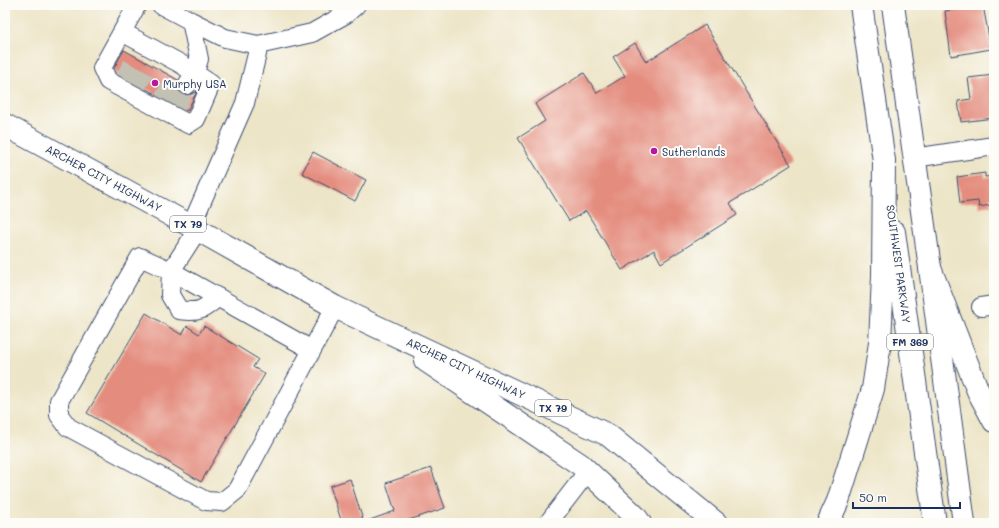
<svg xmlns="http://www.w3.org/2000/svg" width="999" height="528" font-family="Mali,sans-serif">
<style>
.building{fill:#e48d7f}
.lines{fill:none;stroke-linecap:round;stroke-linejoin:round}
.minor-tunnel{stroke:#c3c1b3;stroke-width:18;stroke-dasharray:18 9;stroke-linecap:butt}
.minor-casing{stroke:#3a4a6e;stroke-width:20}
.major-casing{stroke:#3a4a6e;stroke-width:24}
.highway-casing{stroke:#3a4a6e;stroke-width:24}
.minor{stroke:#fff;stroke-width:18}
.major{stroke:#fff;stroke-width:22}
.highway{stroke:#fff;stroke-width:22}
.poi-dot{fill:#b5179e;stroke:#fdfcf7;stroke-width:1.5}
.labels{text-anchor:middle;dominant-baseline:central;stroke-width:4;stroke-linejoin:round;paint-order:stroke}
.shield{fill:#fdfcf7;stroke:#5f6c8c;stroke-width:1}
.shield-label{font-size:10px;font-weight:bold;fill:#1b2f5e}
.poi-label{font-size:11px;fill:#1b2f5e;stroke:#fdfcf7;text-anchor:start}
.street-label{font-size:11px;fill:#1b2f5e;stroke:#fdfcf7}
</style>
<rect width="100%" height="100%" fill="#fdfcf7"/>
<filter id="ink" filterUnits="userSpaceOnUse"><feTurbulence type="fractalNoise" baseFrequency=".025" numOctaves="2"/><feDisplacementMap in="SourceGraphic" scale="8" xChannelSelector="R" yChannelSelector="G"/><feConvolveMatrix kernelMatrix="1 2 1 2 8 2 1 2 1" color-interpolation-filters="sRGB"/></filter>
<filter id="wash" filterUnits="userSpaceOnUse"><feTurbulence type="fractalNoise" baseFrequency=".012" numOctaves="4" result="noise"/><feDisplacementMap in="SourceGraphic" scale="16" xChannelSelector="R" yChannelSelector="G"/><feGaussianBlur stdDeviation="0.9" result="paint"/><feColorMatrix in="noise" values="0 0 0 0 0 0 0 0 0 0 0 0 0 0 0 0 0 1.4 0 .05"/><feComposite in="paint" operator="in"/></filter>
<g filter="url(#wash)">
<rect width="100%" height="100%" fill="#ede5c8"/>
<g id="blocks">
<!-- building -->
<path class="building" d="M983,5L991,49L951,56L945,11Z
M705,25L791,165L730,203L737,215L661,263L654,250L622,270L586,211L569,221L518,138L545,121L535,104L584,73L597,93L625,76L613,57L635,43L646,62Z
M124,50L178,80L177,85L178,90L182,94L187,95L192,94L197,91L187,111L116,73L114,68Z
M994,75V118L961,122L958,101L971,99L968,78Z
M313,152L366,180L355,201L302,173Z
M985,173V177L994,176V197L990,198L991,205L979,207L978,201L960,203L957,177Z
M146,313L182,335L187,326L199,334L204,326L258,359L253,367L265,374L201,482L87,413Z
M431,468L445,508L400,523H367V521L395,511L386,483Z
M350,479L364,523H342L330,486Z"/>
</g>
</g>
<g filter="url(#ink)">
<use href="#blocks" fill-opacity="0" stroke="#3a4a6e" stroke-width="1"/>
<g class="lines">
<!-- minor-tunnel -->
<path class="minor-tunnel" d="M123,80L136,57
M136,87L150,64
M162,101L174,78
M175,109L187,85"/>
<defs>
<path id="minor" d="M161,5L191,21L225,38L258,45L312,33L346,14L356,5
M122,32L181,64L211,84L196,119L188,124L108,81L102,68L137,5
M187,85L195,72L199,59L191,21
M914,158L994,146
M191,226L245,103L257,54L258,45
M198,229L171,271L140,257L59,401V415L68,427L206,501L222,502L237,490L335,307
M218,297C203,310 200,313 179,310L170,295L171,271L312,350
M981,307L994,305
M548,523L588,471"/>
<path id="major" d="M861,5L884,161
M893,5L930,268L978,391L994,421
M5,125L191,226L335,307L608,435L716,523
M425,360L581,465L635,516L640,523"/>
<path id="highway" d="M894,232L935,523
M930,268L964,523
M828,523L838,501L873,389L880,343L883,276L884,161"/>
</defs>
<!-- minor casing -->
<use href="#minor" class="minor-casing"/>
<!-- major casing -->
<use href="#major" class="major-casing"/>
<!-- highway casing -->
<use href="#highway" class="highway-casing"/>
<!-- minor -->
<use href="#minor" class="minor"/>
<!-- major -->
<use href="#major" class="major"/>
<!-- highway -->
<use href="#highway" class="highway"/>
</g>
</g>
<!-- markers -->
<g class="poi-dot">
<circle cx="155" cy="83" r="4"/>
<circle cx="654" cy="151" r="4"/>
</g>
<g class="labels">
<!-- shield labels -->
<g class="shield">
<rect x="170" y="216" width="36" height="16" rx="3"/>
<rect x="887" y="334" width="46" height="16" rx="3"/>
<rect x="535" y="400" width="36" height="16" rx="3"/>
</g>
<g class="shield-label">
<text x="188" y="224">TX 79</text>
<text x="910" y="342">FM 369</text>
<text x="553" y="408">TX 79</text>
</g>
<!-- poi labels -->
<g class="poi-label">
<text x="163" y="83">Murphy USA</text>
<text x="662" y="151">Sutherlands</text>
</g>
<!-- street labels -->
<g class="street-label">
<text transform="translate(104 178) rotate(28)">ARCHER CITY HIGHWAY</text>
<text transform="translate(899 264) rotate(82)">SOUTHWEST PARKWAY</text>
<text transform="translate(466 368) rotate(25)">ARCHER CITY HIGHWAY</text>
</g>
</g>
<!-- margin -->
<rect width="999" height="528" fill="none" stroke="#fdfcf7" stroke-width="20"/>
<!-- scale -->
<path d="M853 502v6h107v-6" fill="none" stroke="#1b2f5e" stroke-width="2"/>
<text x="859" y="502" font-size="12" fill="#1b2f5e" stroke="#fdfcf7" stroke-width="3" paint-order="stroke">50 m</text>
</svg>
